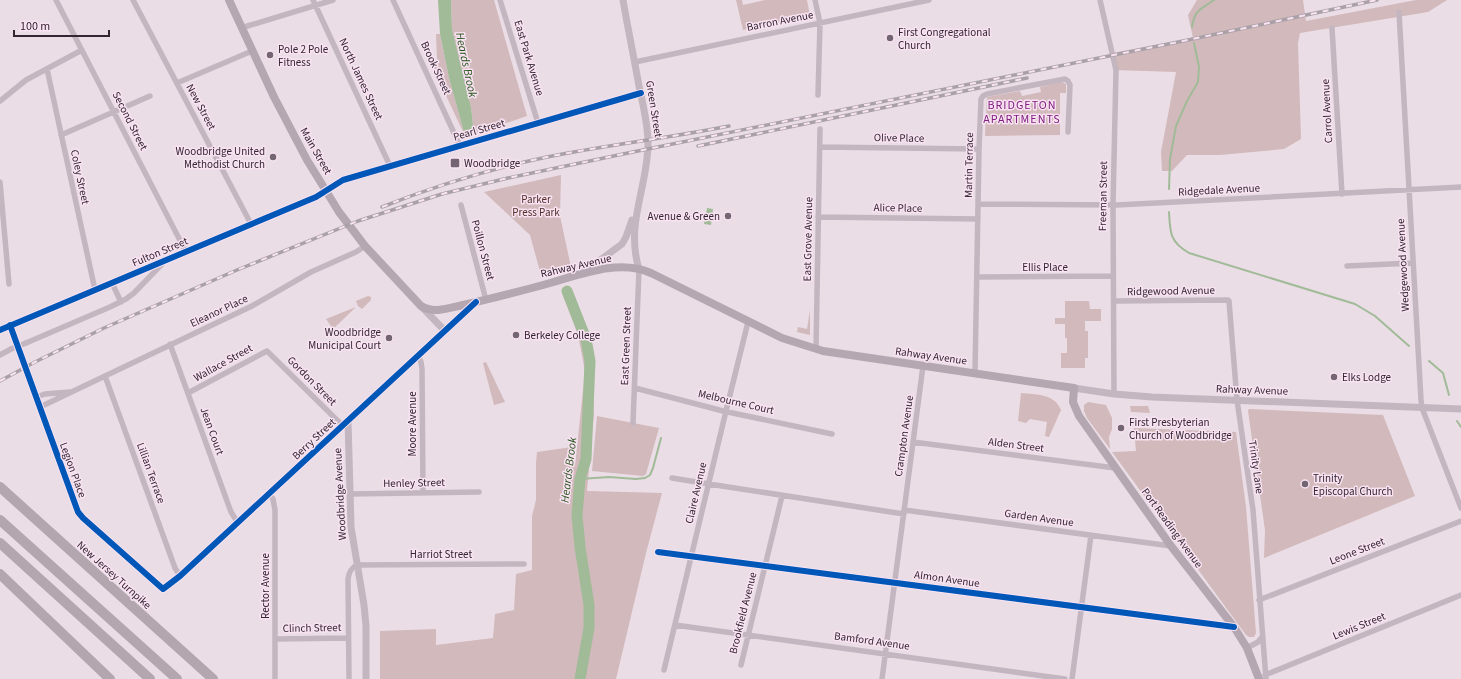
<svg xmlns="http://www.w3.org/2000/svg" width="1461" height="679" font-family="'Source Sans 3',sans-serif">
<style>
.green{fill:#d2b9bb}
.water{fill:#a1bb98}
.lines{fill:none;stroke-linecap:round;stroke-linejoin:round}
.stream{stroke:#a1bb98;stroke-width:2}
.river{stroke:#a1bb98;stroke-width:11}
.minor{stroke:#c3b6c0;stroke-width:5.5}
.tertiary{stroke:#c3b6c0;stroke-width:7}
.secondary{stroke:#b4a7b1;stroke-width:8}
.motorway{stroke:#b3a6af;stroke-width:10}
.rail-casing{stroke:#aaa1a8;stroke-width:3.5}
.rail{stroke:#f9e3f2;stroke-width:2;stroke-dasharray:6;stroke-linecap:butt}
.minor-bridge{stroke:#c3b6c0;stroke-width:5.5}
.cycleway-casing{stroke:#f9e3f2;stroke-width:8}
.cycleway{stroke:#0057b8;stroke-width:6}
.poi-dot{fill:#736571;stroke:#f9e3f2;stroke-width:1.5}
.labels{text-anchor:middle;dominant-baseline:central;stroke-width:3;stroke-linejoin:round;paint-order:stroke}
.street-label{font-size:11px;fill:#332532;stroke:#f9e3f2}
.poi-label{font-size:11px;fill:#332532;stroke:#f9e3f2;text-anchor:start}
.park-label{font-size:11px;fill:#512e29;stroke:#f9e3f2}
.water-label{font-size:12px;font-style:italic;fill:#26541b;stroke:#f9e3f2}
.neighbourhood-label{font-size:12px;letter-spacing:1px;fill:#801f81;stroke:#f9e3f2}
</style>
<rect width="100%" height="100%" fill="#eadde6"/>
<!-- green -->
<path class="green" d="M451,0H494L527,116L474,134L471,107L452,29Z
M736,0H742L743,5L765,0H807L810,16L743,30Z
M1197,0H1303L1306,21L1416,0H1447L1428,12L1300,33L1298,43L1301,139L1284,149L1220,155H1187L1172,171H1162L1161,152L1176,72L1114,70L1112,53L1193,38L1188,15Z
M436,34H440L449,78L465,136L434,70L437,59Z
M1062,82L1066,84V93H1060V135L985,136L987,97L1020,91L1022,96L1041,92L1040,87Z
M561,175L560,216L571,267L541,275L530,235L484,192Z
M572,290L592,349L594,414L587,491L662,493L646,553L616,679H380V631L436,629V645L493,638L495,614L514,610L516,574L532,570V516L536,500V463L537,452L572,447L575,466L585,371L578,335L562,293Z
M368,296L371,297V300L362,309L358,306L356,301Z
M1065,301H1089L1090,309H1101V321H1085V331H1088V358H1085V368H1061V353H1067V338H1065V324H1055V318H1065Z
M356,307L333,329L326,319Z
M810,310V335L797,332L798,327L807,329Z
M486,362L505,402L494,405L483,363Z
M1021,393C1037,395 1054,393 1061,410L1049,437L1045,436L1047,422L1030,419L1026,423L1018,421Z
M1088,402L1106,405L1112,418V429L1109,437L1110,449L1087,418L1084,411V405Z
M1130,406H1148L1150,413L1131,412Z
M1249,409L1383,415L1415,496L1264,558L1265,530L1248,411Z
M597,416L659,428L646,474L643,476L592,471Z
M1134,428L1236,432L1246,507L1256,633L1254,637H1249L1246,635L1112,452L1136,451Z"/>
<!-- water -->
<path class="water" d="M438,0H451L452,29L471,107L474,134L465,136L449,78L440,34Z
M707,208L713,209L711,225L704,224Z"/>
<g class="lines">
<!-- stream -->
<path class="stream" d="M1192,27C1195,9 1200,10 1214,0
M1169,189L1170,159L1176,126L1187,101L1198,82L1199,67L1194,43
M1169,212C1170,233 1170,242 1189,253L1355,304L1375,316L1409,346
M1429,361L1443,373L1449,395
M1457,421L1461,427
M580,479L609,477L636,479L645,478L650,475L653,468L661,438"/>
<!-- river -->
<path class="river" d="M567,291L586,339L590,361L586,459L580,479L577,515L580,547L589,605V628L580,679"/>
<!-- minor -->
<path class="minor" d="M56,0L186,252
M133,0L251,224
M313,0L390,166
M393,0L460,146
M500,0L538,123
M815,0L820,23L818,95
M1100,0L1116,70L1113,205L1114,394
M1399,12L1421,400L1422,408L1461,508
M241,28L333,0
M1332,28L1342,194
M635,62L929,0
M47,69L95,290
M177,83L252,51
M0,101L26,80L82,50
M61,135L150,96
M820,147L979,149
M0,182L9,284
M978,204L1117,205L1461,187
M461,205L486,300
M818,217L978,219
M1347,266L1413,263
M977,277L1113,276
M112,283L121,302
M1114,301L1228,300L1229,301L1237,400L1253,510L1266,679
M10,325L78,512L83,518L163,589L180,576L348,421
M0,330L316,197L343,180L641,93
M26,343L110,307L126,299L134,293L162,264
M170,344L231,512L238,523
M816,349L820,129
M0,355L11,349
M418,356L421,362L422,369L423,493
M975,373L979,149L981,99L983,96L987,94L1065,79L1068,81L1070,85L1068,132
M105,376L175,568L180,576
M635,388L723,411L832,434
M188,393L267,351L343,426
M36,397L45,394L70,392
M40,407L252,306L311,272L356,252L365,246
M633,423L639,269
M913,442L1115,468
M672,478L709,484L904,514
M269,494L273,499L275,510V679
M350,494L479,492
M904,510L1171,546
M658,552L1234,627
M1259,600L1461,521
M675,625L1065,679
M275,639L348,638
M1247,648L1258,642L1262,637
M741,665L782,496
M664,670L726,411L748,322
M1265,675L1461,595
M349,678L348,579C349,572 351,568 357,565L524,564
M882,679L923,366
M1072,679L1091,535"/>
<!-- tertiary -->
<path class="tertiary" d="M623,0C628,29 634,58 639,86C643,105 648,124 648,143C648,187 625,224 639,269
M584,272L622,244L626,237L632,220
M421,306L445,331
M1074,388L1114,394L1152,397L1461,409
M366,679V626L364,605L351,527L348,421L476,302"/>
<!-- secondary -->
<path class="secondary" d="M229,0L274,97L307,160L339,212L365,246L421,306C434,314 449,308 463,305C490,299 517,292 543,285C577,276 617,258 651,273L782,338L823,351L1074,388L1073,402L1079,416L1171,546L1234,627L1247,648L1259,679"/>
<!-- motorway -->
<path class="motorway" d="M0,487L213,679
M0,520L177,679
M0,543L150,679
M0,574L110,679"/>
<defs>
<path id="rail" d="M698,146L1027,78
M382,207C435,186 490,169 547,157C607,145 669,138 729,126
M0,381L35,362L104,328L237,270L358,221L442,194L508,178L628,153L1188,40L1377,0"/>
</defs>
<!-- rail casing -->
<use href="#rail" class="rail-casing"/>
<!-- rail -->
<use href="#rail" class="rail"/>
<!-- minor-bridge -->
<path class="minor-bridge" d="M11,349L26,343"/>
<defs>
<path id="cycleway" d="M10,325L78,512L83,518L163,589L180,576L476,302
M0,330L316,197L343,180L641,93
M658,552L1234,627"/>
</defs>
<!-- cycleway casing -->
<use href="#cycleway" class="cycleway-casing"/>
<!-- cycleway -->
<use href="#cycleway" class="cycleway"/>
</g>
<!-- markers -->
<g class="poi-dot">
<circle cx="890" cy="38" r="4"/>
<circle cx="270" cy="55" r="4"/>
<circle cx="273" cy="157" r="4"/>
<rect x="450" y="158" width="10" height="10" rx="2"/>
<circle cx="728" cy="216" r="4"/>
<circle cx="516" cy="335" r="4"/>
<circle cx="389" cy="338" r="4"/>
<circle cx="1334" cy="377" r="4"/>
<circle cx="1121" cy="428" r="4"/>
<circle cx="1305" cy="484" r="4"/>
</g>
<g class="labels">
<!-- street labels -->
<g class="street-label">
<text transform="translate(780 21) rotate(-11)">Barron Avenue</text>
<text transform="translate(529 58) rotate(73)">East Park Avenue</text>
<text transform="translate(436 68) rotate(65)">Brook Street</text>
<text transform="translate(361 79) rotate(65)">North James Street</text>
<text transform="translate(201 107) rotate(62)">New Street</text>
<text transform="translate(654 109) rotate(81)">Green Street</text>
<text transform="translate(1327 111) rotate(-93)">Carrol Avenue</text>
<text transform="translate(130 121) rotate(63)">Second Street</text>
<text transform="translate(479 130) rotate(-16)">Pearl Street</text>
<text transform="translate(899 138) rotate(1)">Olive Place</text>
<text transform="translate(316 151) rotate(60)">Main Street</text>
<text transform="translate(969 165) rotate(-89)">Martin Terrace</text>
<text transform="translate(80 177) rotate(78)">Coley Street</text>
<text transform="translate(1219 190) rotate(-3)">Ridgedale Avenue</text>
<text transform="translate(1103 196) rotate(-89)">Freeman Street</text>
<text transform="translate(898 208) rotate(1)">Alice Place</text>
<text transform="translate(808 239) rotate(-89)">East Grove Avenue</text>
<text transform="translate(483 250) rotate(75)">Poillon Street</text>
<text transform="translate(160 252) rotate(-23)">Fulton Street</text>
<text transform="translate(1403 265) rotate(-93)">Wedgewood Avenue</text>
<text transform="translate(576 266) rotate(-13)">Rahway Avenue</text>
<text x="1045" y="267">Ellis Place</text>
<text transform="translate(1171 291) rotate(-1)">Ridgewood Avenue</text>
<text transform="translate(219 311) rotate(-25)">Eleanor Place</text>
<text transform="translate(626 346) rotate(-88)">East Green Street</text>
<text transform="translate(931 356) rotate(8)">Rahway Avenue</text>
<text transform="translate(223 363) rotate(-29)">Wallace Street</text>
<text transform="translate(312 381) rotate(45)">Gordon Street</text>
<text transform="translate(1252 390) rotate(2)">Rahway Avenue</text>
<text transform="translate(736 402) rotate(13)">Melbourne Court</text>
<text transform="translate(412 424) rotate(-90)">Moore Avenue</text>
<text transform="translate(212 431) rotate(70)">Jean Court</text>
<text transform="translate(904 436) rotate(-82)">Crampton Avenue</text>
<text transform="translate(314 439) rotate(-43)">Berry Street</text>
<text transform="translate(1016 445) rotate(7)">Alden Street</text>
<text transform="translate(1256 467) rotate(82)">Trinity Lane</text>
<text transform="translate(73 470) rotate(70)">Legion Place</text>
<text transform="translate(151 473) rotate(70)">Lillian Terrace</text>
<text transform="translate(414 483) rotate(-1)">Henley Street</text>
<text transform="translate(696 493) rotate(-77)">Claire Avenue</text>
<text transform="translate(340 494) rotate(-93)">Woodbridge Avenue</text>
<text transform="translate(1039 518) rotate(8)">Garden Avenue</text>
<text transform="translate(1172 528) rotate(54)">Port Reading Avenue</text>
<text transform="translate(1357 551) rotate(-21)">Leone Street</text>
<text x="441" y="554">Harriot Street</text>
<text transform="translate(114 575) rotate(42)">New Jersey Turnpike</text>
<text transform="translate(947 579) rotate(8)">Almon Avenue</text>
<text transform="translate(265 586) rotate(-90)">Rector Avenue</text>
<text transform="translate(743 613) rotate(-76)">Brookfield Avenue</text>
<text transform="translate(1359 626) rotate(-22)">Lewis Street</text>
<text transform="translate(312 628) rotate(-1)">Clinch Street</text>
<text transform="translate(872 641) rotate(8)">Bamford Avenue</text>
</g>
<!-- poi labels -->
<g class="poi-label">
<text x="898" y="32">First Congregational<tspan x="898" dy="13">Church</tspan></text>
<text x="278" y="49">Pole 2 Pole<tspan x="278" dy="13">Fitness</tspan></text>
<text x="265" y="151" text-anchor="end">Woodbridge United<tspan x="265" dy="13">Methodist Church</tspan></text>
<text x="464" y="163">Woodbridge</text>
<text x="720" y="216" text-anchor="end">Avenue &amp; Green</text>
<text x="381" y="332" text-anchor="end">Woodbridge<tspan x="381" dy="13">Municipal Court</tspan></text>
<text x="524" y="335">Berkeley College</text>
<text x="1342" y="377">Elks Lodge</text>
<text x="1129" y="422">First Presbyterian<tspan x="1129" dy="13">Church of Woodbridge</tspan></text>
<text x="1313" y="478">Trinity<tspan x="1313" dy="13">Episcopal Church</tspan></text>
</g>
<!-- park labels -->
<g class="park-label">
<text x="536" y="199">Parker<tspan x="536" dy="13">Press Park</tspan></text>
</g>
<!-- water labels -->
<g class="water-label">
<text transform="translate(466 65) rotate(78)">Heards Brook</text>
<text transform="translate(569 470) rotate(-83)">Heards Brook</text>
</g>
<!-- neighbourhood labels -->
<g class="neighbourhood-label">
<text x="1022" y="105">BRIDGETON<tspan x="1022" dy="14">APARTMENTS</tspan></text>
</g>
</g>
<!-- scale -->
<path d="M14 30v6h95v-6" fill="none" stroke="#332532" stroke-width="2"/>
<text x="20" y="30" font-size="12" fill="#332532" stroke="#f9e3f2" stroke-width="3" paint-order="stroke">100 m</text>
</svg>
